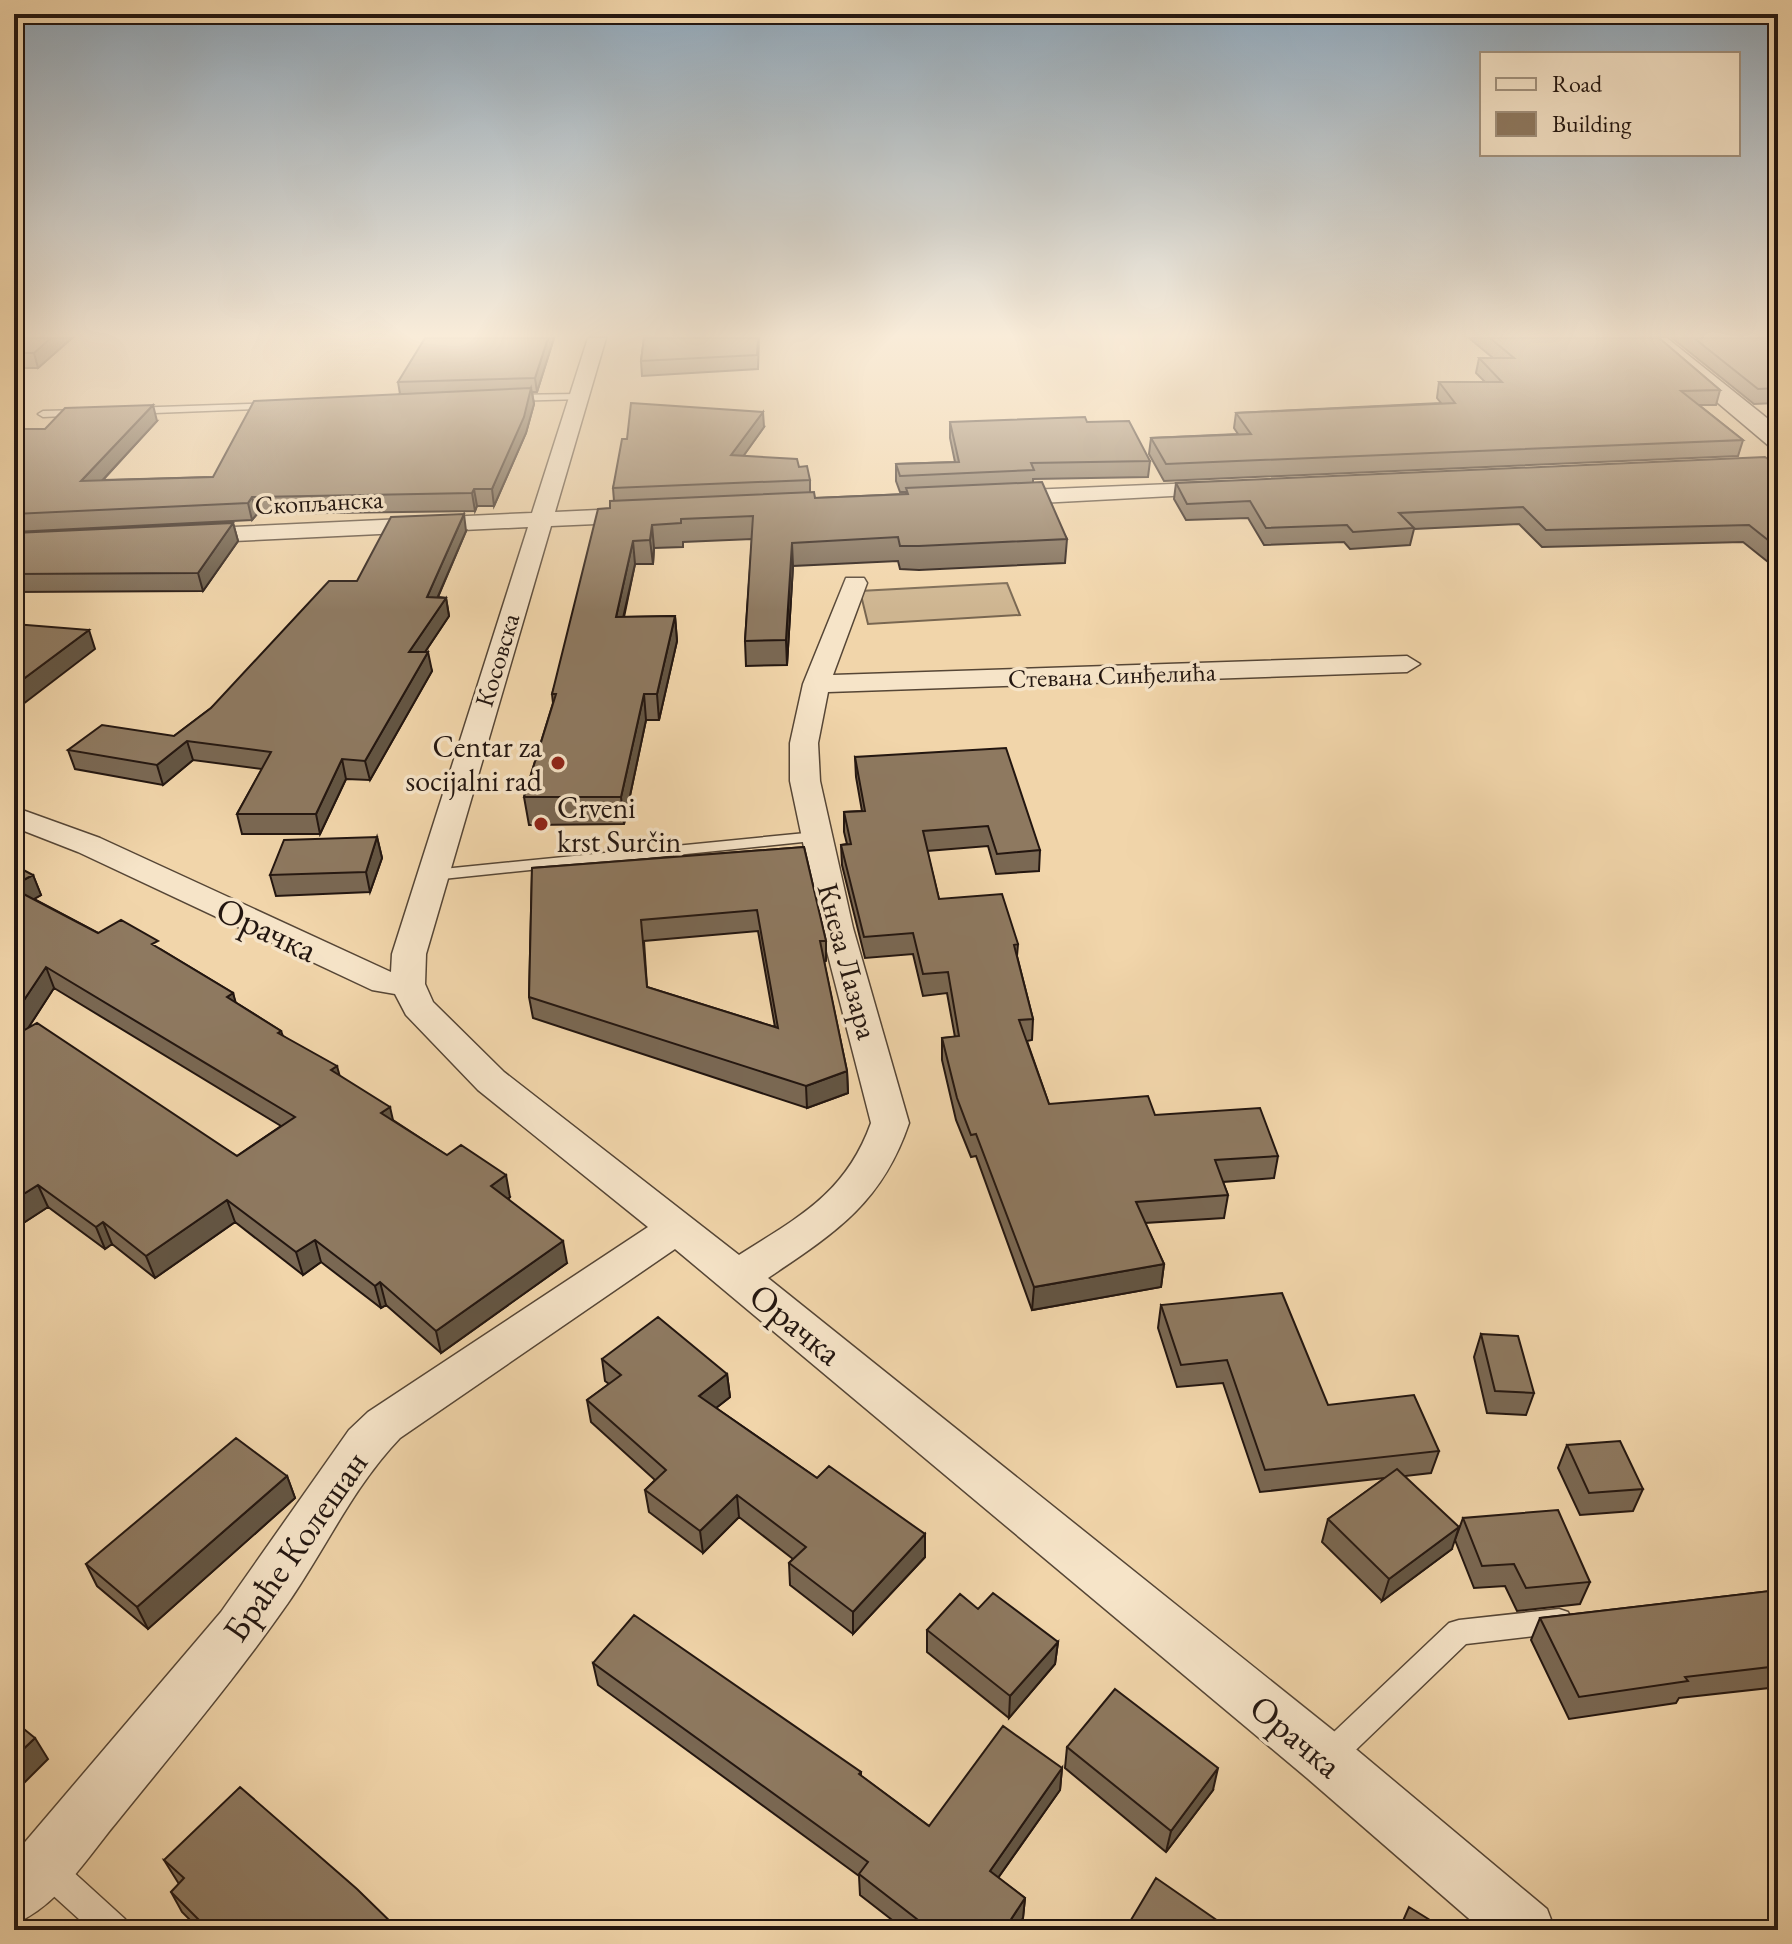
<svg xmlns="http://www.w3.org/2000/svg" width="1792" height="1944" font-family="'EB Garamond',serif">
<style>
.green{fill:#ceb590;stroke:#786650;stroke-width:2}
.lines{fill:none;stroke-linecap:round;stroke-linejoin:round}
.lane-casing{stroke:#564636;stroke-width:3}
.street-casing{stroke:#564636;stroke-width:3}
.secondary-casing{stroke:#231610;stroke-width:3}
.lane{fill:#f6e4c8;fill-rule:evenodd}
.street{fill:#f6e4c8;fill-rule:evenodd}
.secondary{fill:#f6e4c8;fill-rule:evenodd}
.wall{fill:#7a6853;stroke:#231610;stroke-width:2;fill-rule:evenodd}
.shaded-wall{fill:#635543;stroke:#231610;stroke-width:2}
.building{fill:#8e7960;stroke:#231610;stroke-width:2;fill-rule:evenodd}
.poi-dot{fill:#8f2418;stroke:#f6e4c8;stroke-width:3}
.labels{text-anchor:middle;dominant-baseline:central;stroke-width:7;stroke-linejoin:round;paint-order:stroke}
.far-street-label{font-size:26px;fill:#231610;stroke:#f6e4c8}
.poi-label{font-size:30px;fill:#231610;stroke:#f6e4c8;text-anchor:end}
.street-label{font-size:30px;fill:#231610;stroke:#f6e4c8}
.near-street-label{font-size:36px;fill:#231610;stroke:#f6e4c8}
</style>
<rect width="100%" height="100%" fill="#f1d5aa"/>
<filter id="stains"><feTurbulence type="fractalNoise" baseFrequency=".0025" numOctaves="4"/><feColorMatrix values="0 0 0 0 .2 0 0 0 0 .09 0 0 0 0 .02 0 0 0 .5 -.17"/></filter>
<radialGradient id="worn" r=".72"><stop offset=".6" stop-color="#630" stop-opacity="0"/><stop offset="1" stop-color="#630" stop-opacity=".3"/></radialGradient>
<!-- green -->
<path class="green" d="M1007,583L1020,615L868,624L860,591Z"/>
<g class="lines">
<defs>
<path id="lane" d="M578,394L583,397L582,399L509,401L504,398L509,395Z
M275,403L280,406L279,408L129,414L124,411L129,408Z
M83,410L87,411V415L43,417L38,414L43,411Z
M816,832L824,837L822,840L433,880L425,875L433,870Z
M1559,1609L1568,1612L1572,1621L1568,1630L1559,1633L1466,1644L1338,1767L1328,1771L1318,1767L1314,1757L1318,1747L1449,1623L1459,1620Z
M48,1855L59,1859L125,1919L129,1930H91L37,1881L33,1870L37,1859Z"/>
<path id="street" d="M588,338H606L555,512L641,508L652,515L641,522L551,526L426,954L425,984L433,1002L504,1072L739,1255C799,1217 846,1193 871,1123L821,928L790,781V743L803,684L846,578H864L867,583L833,675L1407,656L1420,664L1407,672L828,692L818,743L820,781L853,928L909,1123C882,1203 835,1233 768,1278L1345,1740L1547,1909L1555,1930H1482L1307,1778L675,1249L400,1438C353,1487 326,1548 288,1603C235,1679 174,1751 116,1823C86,1859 58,1906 14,1924V1855L221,1612L349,1430L368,1412L648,1227L478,1090L406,1015L395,994L372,990L78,852L14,827V807L100,838L391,972L392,954L528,527L190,543L179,536L190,529L532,513Z
M1220,482L1231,488L1228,493L1001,505L990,498L1001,491Z"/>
<path id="secondary" d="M1641,338H1667L1778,427V448L1769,446Z"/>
</defs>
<!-- lane casing -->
<use href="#lane" class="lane-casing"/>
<!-- street casing -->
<use href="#street" class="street-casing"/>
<!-- secondary casing -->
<use href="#secondary" class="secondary-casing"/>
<!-- lane -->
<use href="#lane" class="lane"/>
<!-- street -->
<use href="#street" class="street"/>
<!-- secondary -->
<use href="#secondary" class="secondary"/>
</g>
<!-- wall -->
<path class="wall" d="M14,338H72L38,368H14Z
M554,338L537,392H532L534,404L526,433L494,506H477L475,511L257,514L252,520L14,532V429H45L157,421L103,480L213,477L400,394L398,382Z
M644,338H759L758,369L642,376L641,361Z
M1469,338H1659L1720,390L1716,405H1699L1743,440L1738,456L1164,481L1149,454L1151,438L1238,434L1234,428L1236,413L1441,403L1437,398L1439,382H1485L1476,373L1479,358H1493Z
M1672,338H1778V404L1776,403L1754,404Z
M950,422H1087L1150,461L1148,477L1033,479V483L1067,539L1065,563L919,570L900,569L898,561L793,566L787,665L746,666L745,641L752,539L683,542V547L654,548L653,564H635L624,617L675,616L677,641L659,720H646L624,824L529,825L524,797L553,703L552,694L610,508L614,501L613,488L627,439L764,427L743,456L799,467L810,480V493L815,498L906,494V492H900L896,481V464L955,462L950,438Z
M1778,466V570L1743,542L1542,547L1519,524L1414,529L1410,545L1350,549L1344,542L1264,545L1248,518L1186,520L1174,499L1176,483Z
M233,523L238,541L203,591L14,592V533Z
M466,531L438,597L446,598L449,616L425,652L432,671L370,780L346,779L320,834H242L237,814L262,769L193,760L163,785L75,769L68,750L174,736L211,708L357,581Z
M855,757L1040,850L1039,871L996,874L988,846L927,851L939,899L1018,944L1017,956L1033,1019L1032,1040L1027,1041L1049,1104L1155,1115L1278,1156L1274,1178L1223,1182L1228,1195L1224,1218L1145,1223L1164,1264L1161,1287L1032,1310L976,1156L971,1157L956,1120L942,1060V1038L955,1037L947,993L923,996L913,954L865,958L842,865L841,845L847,844L844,832V812L862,811L856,777Z
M377,837L382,858L370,892L276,896L270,875Z
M804,847L826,941V961L824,962L847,1071L848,1093L807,1108L533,1018L529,997L532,868ZM758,931L775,1027L647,987L644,941Z
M33,875L41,895L34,899L98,933L160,949L233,993L235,1002L281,1031L283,1036L340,1076L393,1120L510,1197L508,1199L567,1263L441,1353L386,1305L381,1308L321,1262L303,1275L235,1222L155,1278L112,1244L105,1249L48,1207L14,1229ZM54,988L281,1126L237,1156L28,1028Z
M1161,1305L1328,1405L1439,1451L1431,1473L1405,1476L1452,1549L1382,1601L1322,1542L1328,1519L1385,1478L1260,1492L1223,1383L1177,1387L1158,1328Z
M1481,1334L1534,1393L1526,1415L1487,1413L1474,1357Z
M602,1359L727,1374L730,1397L716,1408L817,1478L925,1534V1557L853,1634L790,1585L789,1563L793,1559L739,1517L703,1553L649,1512L645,1490L655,1480L591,1422L587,1400L609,1384L605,1381Z
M1567,1445L1643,1489L1633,1511L1580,1515L1558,1468Z
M287,1476L295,1498L148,1629L97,1586L86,1564Z
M1463,1518L1590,1582L1580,1604L1517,1611L1505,1586L1474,1588L1455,1540Z
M1778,1590V1687L1679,1698L1676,1703L1569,1719L1531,1640L1540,1618Z
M978,1609L1058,1642L1055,1664L1009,1718L927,1652V1630Z
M593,1663L861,1772V1776L929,1826L1062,1768L1060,1790L998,1878L1025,1898L1023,1918L1015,1930H905L860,1895L859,1876L598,1685Z
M1067,1747L1213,1790L1166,1852L1065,1768Z
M164,1860L399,1930H200L182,1912L171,1892L179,1884Z"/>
<!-- shaded-wall -->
<path class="shaded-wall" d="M51,338H72L38,368L34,353Z
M548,338H554L537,392L535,378Z
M531,388L534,404L526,433L494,506L492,489Z
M153,405L157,421L86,498L81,481Z
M763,412L764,427L732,472L731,455Z
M474,489L477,506L475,511L472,493Z
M252,497L257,514L252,520L248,503Z
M464,514L466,531L430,615L427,597Z
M233,523L238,541L203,591L198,573Z
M652,525L654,548L653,564L650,540Z
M633,541L635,564L618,641L616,617Z
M792,543L793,566L787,665L786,640Z
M446,598L449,616L413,670L409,652Z
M675,616L677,641L659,720L657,694Z
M89,630L95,649L14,711V686Z
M428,652L432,671L370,780L365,761Z
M644,694L646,720L624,824L621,797Z
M187,741L193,760L163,785L157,765Z
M342,759L346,779L320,834L316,814Z
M377,837L382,858L370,892L366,872Z
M33,875L41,895L18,908L14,896V885Z
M46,967L54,988L14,1050V1015Z
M233,993L239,1014L227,997Z
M337,1066L343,1088L331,1070Z
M847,1071L848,1093L807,1108L806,1086Z
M390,1107L395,1129L381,1113Z
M506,1175L510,1197L496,1208L491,1186Z
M38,1185L48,1207L14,1229V1200Z
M227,1200L235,1222L155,1278L146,1256Z
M103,1222L112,1244L105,1249L96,1227Z
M315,1240L321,1262L303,1275L296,1252Z
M563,1241L567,1263L441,1353L436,1331Z
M1164,1264L1161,1287L1032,1310L1034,1287Z
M380,1282L386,1305L381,1308L375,1286Z
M727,1374L730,1397L702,1419L699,1396Z
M287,1476L295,1498L148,1629L137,1607Z
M737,1495L739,1517L703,1553L700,1531Z
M1459,1527L1452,1549L1382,1601L1389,1579Z
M925,1534V1557L853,1634V1612Z
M1058,1642L1055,1664L1009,1718L1010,1696Z
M35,1738L48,1759L14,1793V1758Z
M1062,1768L1060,1790L988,1892L990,1871Z
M1218,1768L1213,1790L1166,1852L1171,1831Z
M1025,1898L1023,1918L1015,1930H1004Z"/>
<!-- building -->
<path class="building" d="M14,338H51L34,353H14Z
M425,338H548L535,378L398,382Z
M644,338H758L757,355L641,361Z
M1490,338H1659L1720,390L1681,391L1743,440L1166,464L1151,438L1251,434L1236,413L1455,403L1439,382H1502L1479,358H1514Z
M1694,338H1778V388L1758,389Z
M531,388L524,417L492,489H474L472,493L252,497L248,503L14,514V429H45L65,408L153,405L81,481L213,477L254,401Z
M631,403L763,412L731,455L797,459L799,467L807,466L810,480L613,488L622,439H627Z
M1085,417L1087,422L1129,421L1150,461L1031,463L1034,470L900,476L896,464L959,462L950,422Z
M1765,457L1778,466V548L1749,525L1546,530L1523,507L1399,513L1414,528L1353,532L1347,525L1266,528L1250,501L1187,504L1176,483Z
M1042,482L1067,539L919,546H900L898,537L792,543L786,640L745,641L753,516L681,519V523L652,525L650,540L633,541L616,617L675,616L657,694H644L621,797H524L556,694H552L598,509L610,508V501L814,492L815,498L908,494L906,488Z
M464,514L427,597L446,598L409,652H428L365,761L342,759L316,814H237L271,752L187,741L157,765L68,750L102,725L174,736L211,708L329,581H357L391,517Z
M233,523L198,573L14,574V533Z
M14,624L89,630L14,686Z
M1006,748L1040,850L997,854L988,826L923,831L939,899L1002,894L1018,944L1014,945L1033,1019L1019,1020L1049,1104L1148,1096L1155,1115L1260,1108L1278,1156L1215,1160L1228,1195L1136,1202L1164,1264L1034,1287L976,1134L971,1135L957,1098L942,1038L959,1036L948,972L923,974L913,933L864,937L841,845L851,844L844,812L865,811L855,757Z
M377,837L366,872L270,875L284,840Z
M804,847L826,941H820L847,1071L806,1086L529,997L532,868ZM757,910L778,1028L647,987L641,920Z
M14,865L33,875L14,885Z
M14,889L98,933L121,920L158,941L152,944L233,993L227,997L281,1031L278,1033L337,1066L331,1070L390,1107L381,1113L447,1155L461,1145L506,1175L491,1186L563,1241L436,1331L380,1282L375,1286L315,1240L296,1252L227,1200L146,1256L103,1222L96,1227L38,1185L14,1200V1036L37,1023L237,1156L295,1117L46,967L14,1015Z
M1282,1293L1328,1405L1414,1395L1439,1451L1265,1470L1227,1360L1181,1365L1161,1305Z
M658,1317L727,1374L699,1396L817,1478L829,1466L925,1534L853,1612L789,1563L806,1547L737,1495L700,1531L645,1490L666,1470L587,1400L621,1375L602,1359Z
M1481,1334L1518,1336L1534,1393L1495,1391Z
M236,1438L287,1476L137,1607L86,1564Z
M1620,1441L1643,1489L1589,1493L1567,1445Z
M1397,1469L1459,1527L1389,1579L1328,1519Z
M1558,1510L1590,1582L1526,1588L1514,1564L1482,1566L1463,1518Z
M1778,1590V1666L1685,1677L1688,1681L1579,1697L1540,1618Z
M993,1593L1058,1642L1010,1696L927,1630L960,1594L978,1609Z
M634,1615L861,1772L859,1774L929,1826L1003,1726L1062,1768L990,1871L1025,1898L1004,1930H931L859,1874L868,1862L593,1663Z
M1115,1689L1218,1768L1171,1831L1067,1747Z
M14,1721L35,1738L14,1758Z
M240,1787L357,1889L399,1930H209L171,1892L184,1878L164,1860Z
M1156,1878L1231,1930H1125Z
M1409,1907L1446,1930H1399Z"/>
<!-- sky -->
<linearGradient id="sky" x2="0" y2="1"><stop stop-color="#8fa7ba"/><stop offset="0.55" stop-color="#f9ecd9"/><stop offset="1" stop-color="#f9ecd9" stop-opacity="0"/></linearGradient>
<rect width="1792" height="610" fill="url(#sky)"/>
<!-- markers -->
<g class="poi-dot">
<circle cx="558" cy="763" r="8"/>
<circle cx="541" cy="824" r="8"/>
</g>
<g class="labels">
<!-- far-street labels -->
<g class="far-street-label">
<text transform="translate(319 502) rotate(-3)">Скопљанска</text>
<text transform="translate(497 660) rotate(-73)">Косовска</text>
<text transform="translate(1112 675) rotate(-2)">Стевана Синђелића</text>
</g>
<!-- poi labels -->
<g class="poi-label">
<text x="542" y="746">Centar za<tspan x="542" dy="34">socijalni rad</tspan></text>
<text x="557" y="807" text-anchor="start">Crveni<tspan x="557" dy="34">krst Surčin</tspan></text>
</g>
<!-- street labels -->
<g class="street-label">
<text transform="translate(848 961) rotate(75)">Кнеза Лазара</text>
</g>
<!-- near-street labels -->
<g class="near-street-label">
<text transform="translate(267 929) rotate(25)">Орачка</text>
<text transform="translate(796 1324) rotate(39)">Орачка</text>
<text transform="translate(295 1546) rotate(-55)">Браће Колешан</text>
<text transform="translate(1296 1736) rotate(40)">Орачка</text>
</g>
</g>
<!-- margin -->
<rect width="1792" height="1944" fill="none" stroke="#f1d5aa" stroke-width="48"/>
<rect x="16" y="16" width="1760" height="1912" fill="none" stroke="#231610" stroke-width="4"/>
<rect x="24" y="24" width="1744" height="1896" fill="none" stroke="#231610" stroke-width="2"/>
<!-- legend -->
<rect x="1480" y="52" width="260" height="104" fill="#f6e4c8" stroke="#a2927e" stroke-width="2"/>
<rect x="1496" y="78" width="40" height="12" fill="#f6e4c8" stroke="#a2927e" stroke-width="2"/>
<text x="1552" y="92" font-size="24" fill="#231610">Road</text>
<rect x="1496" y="112" width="40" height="24" fill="#8e7960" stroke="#a2927e" stroke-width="2"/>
<text x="1552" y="132" font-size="24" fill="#231610">Building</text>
<rect width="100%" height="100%" filter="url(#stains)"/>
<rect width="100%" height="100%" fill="url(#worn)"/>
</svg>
